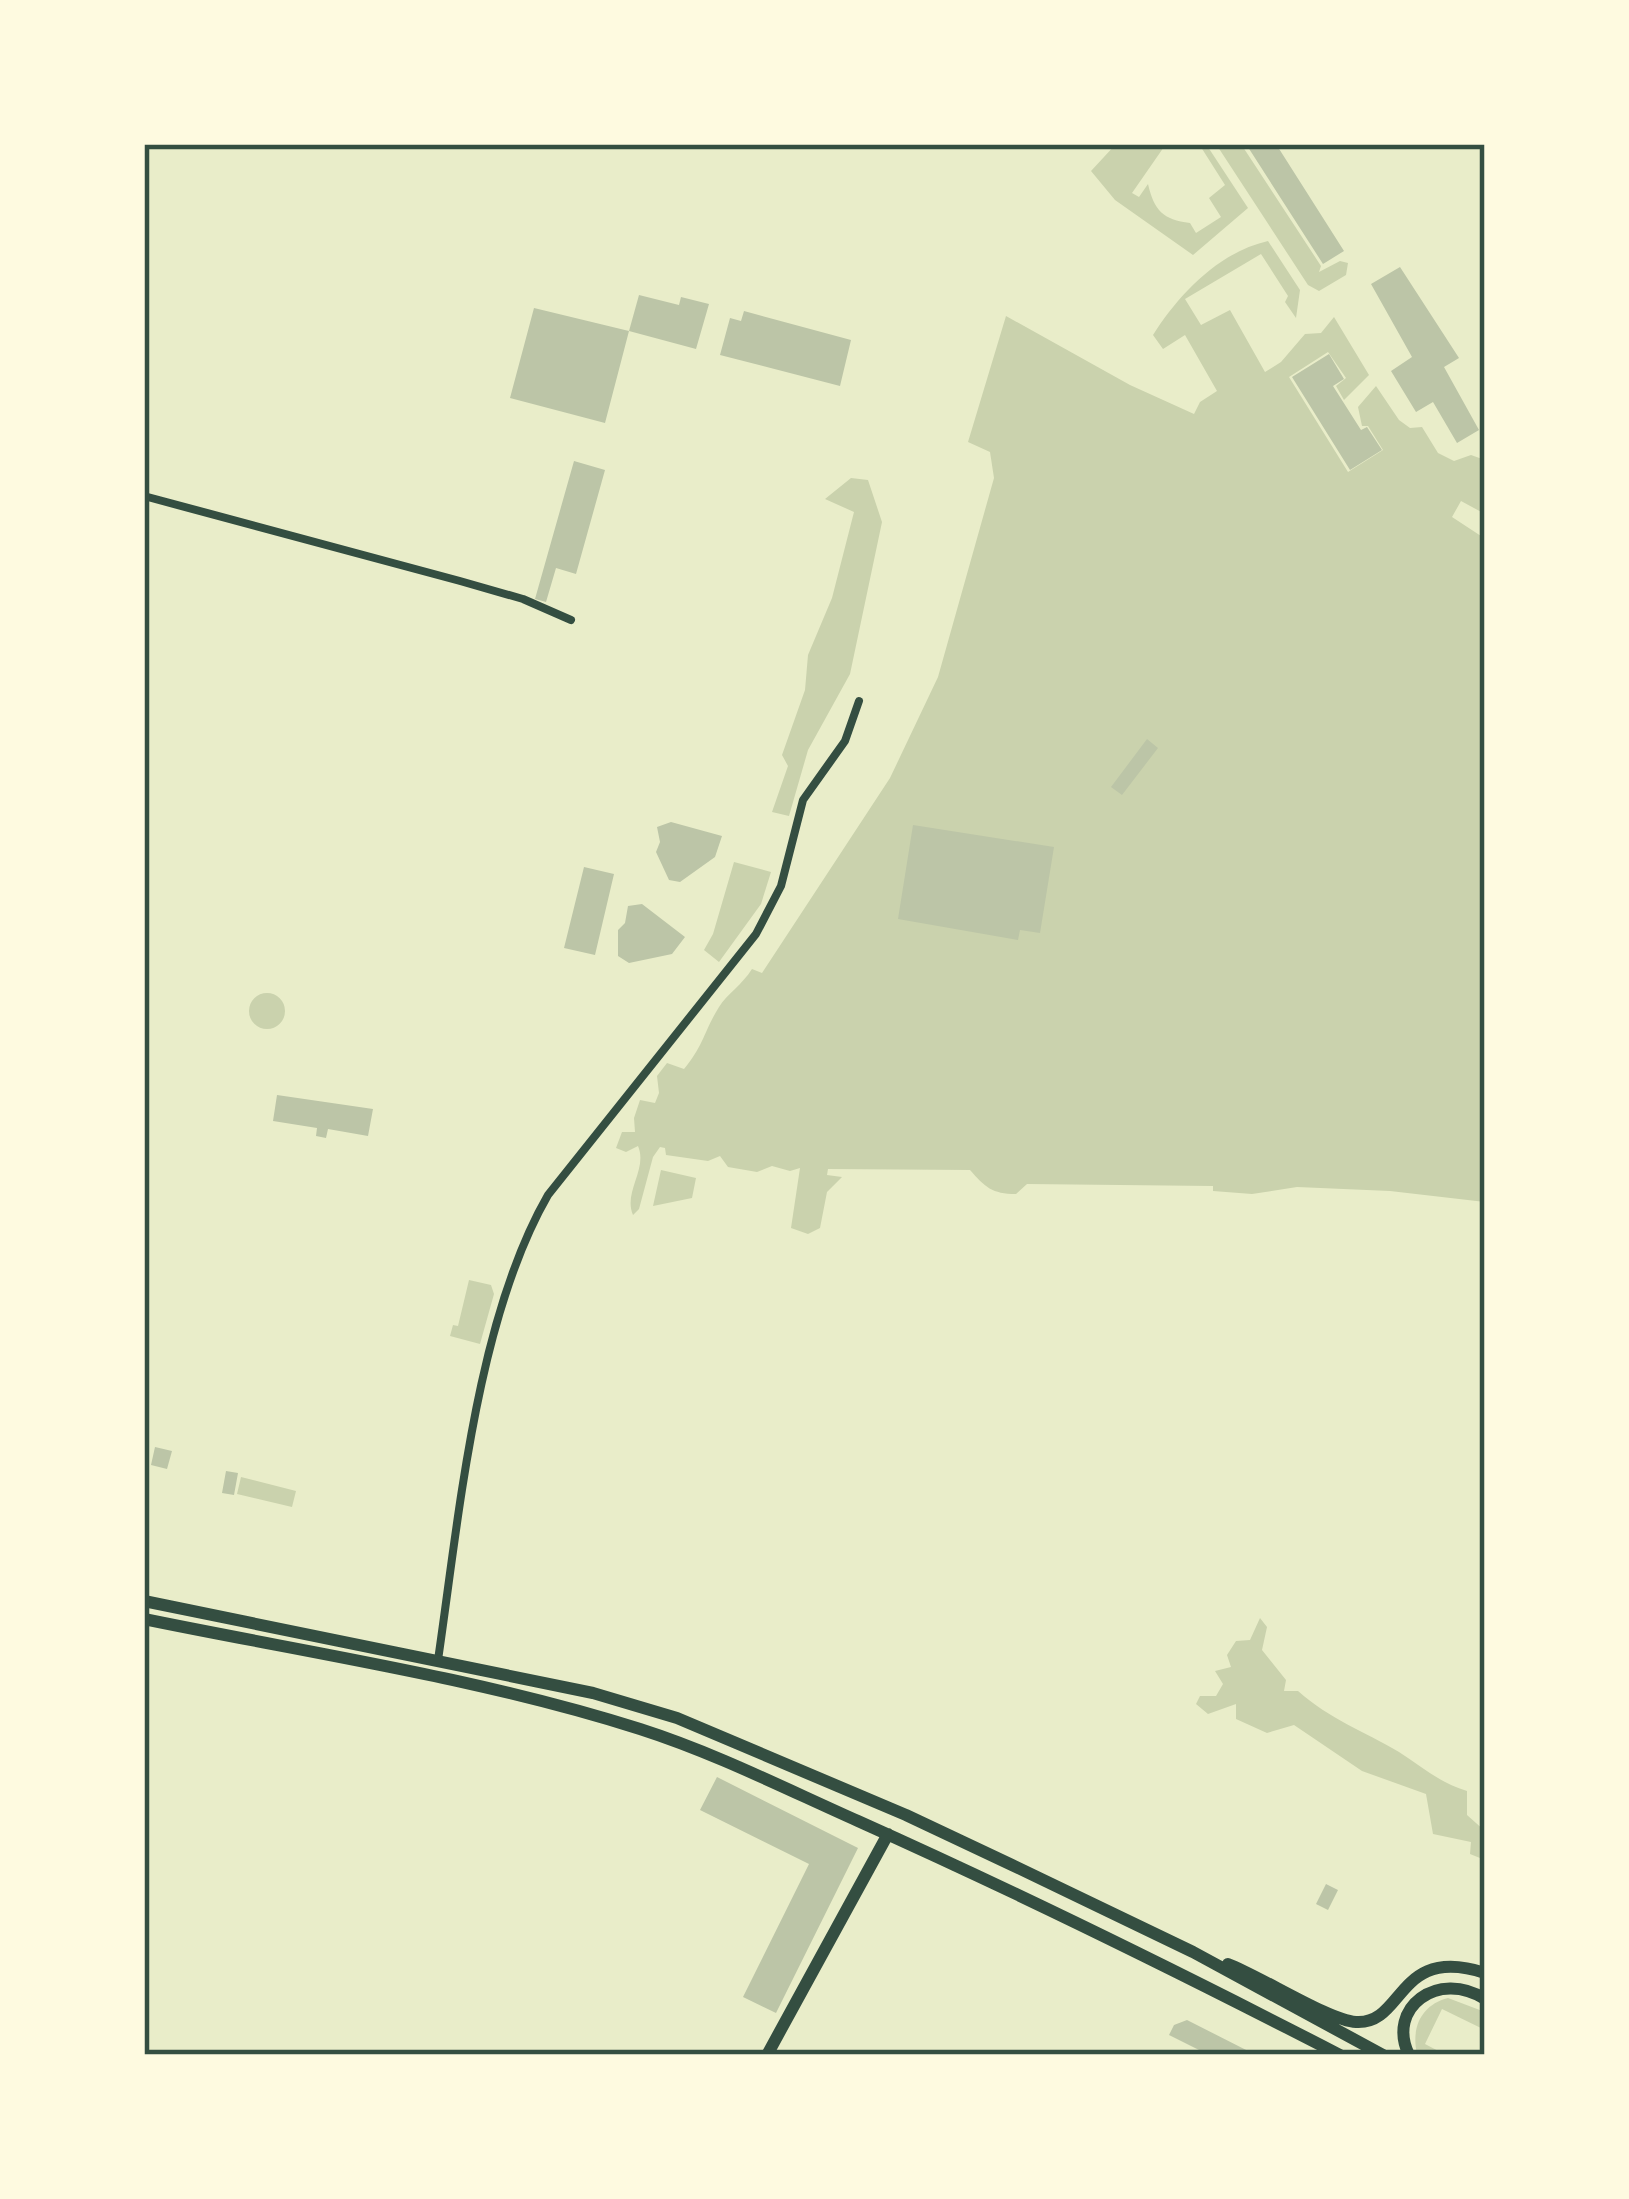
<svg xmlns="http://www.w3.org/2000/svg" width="1629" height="2199" font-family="'Fira Sans',sans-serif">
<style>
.green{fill:#cad2ad}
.building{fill:#bcc5a7}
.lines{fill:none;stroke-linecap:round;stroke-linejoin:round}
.minor{stroke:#344e41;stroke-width:8}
.primary{stroke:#344e41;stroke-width:12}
.neatline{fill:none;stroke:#344e41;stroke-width:4.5}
</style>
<rect width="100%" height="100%" fill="#e9edc9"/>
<!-- green -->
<path class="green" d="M1116,144H1166L1132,193L1139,197L1148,184C1154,210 1163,220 1190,223L1196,233L1221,217L1209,198L1225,185L1199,144H1206L1248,208L1193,255L1115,200L1091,171Z
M1216,144H1241L1321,266L1319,272L1340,261L1348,263L1346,275L1319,291L1308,285Z
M1268,241L1300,290L1296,318L1285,302L1288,296L1261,254L1185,299L1201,325L1230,310L1265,372L1281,362L1305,334L1321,333L1334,317L1369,375L1344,400L1336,386L1346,378L1328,352L1289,377L1348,472L1383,450L1368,426H1362L1358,407L1376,386L1399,420L1410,428L1422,427L1438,453L1454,461L1471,455L1485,460V514L1461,501L1452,517L1481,536L1485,547V1202L1390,1191L1297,1187L1252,1194L1213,1191V1186L1027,1184L1016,1194C992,1194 985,1187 970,1170L828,1169L827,1175L842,1177L827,1192L820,1228L808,1234L791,1228L800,1168L790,1171L772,1166L757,1172L728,1167L720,1156L708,1161L666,1155L665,1148L660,1147L653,1157L639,1209L633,1215C623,1192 648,1169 638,1146L626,1152L616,1148L622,1132H635L634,1118L640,1100L655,1103L659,1093L657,1076L667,1063L684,1069C704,1045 704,1031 719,1007C727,994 742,985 752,969L762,973L890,778L938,677L994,478L990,452L968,442L1006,316L1130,385L1194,414L1200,402L1217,391L1185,335L1163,349L1153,335C1179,294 1219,252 1268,241Z
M851,478L868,480L882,522L850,674L808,750L789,816L772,812L788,766L782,755L805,690L808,655L832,598L854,512L825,499Z
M734,862L771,872L761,904L719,962L704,950L713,934Z
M249 1011a18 18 0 1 1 36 0a18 18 0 1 1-36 0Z
M661,1170L696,1178L692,1198L653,1206Z
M469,1280L491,1285L494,1294L480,1344L450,1336L453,1325L458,1326Z
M241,1477L296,1491L292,1507L237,1494Z
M1260,1618L1267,1627L1262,1650L1286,1680L1284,1691H1298C1331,1720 1362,1730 1399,1752C1422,1767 1440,1783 1467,1791V1815L1485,1831V1860L1470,1854L1471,1842L1433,1834L1426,1794L1362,1771L1294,1725L1267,1733L1236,1719V1704L1208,1714L1196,1704L1200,1696H1216L1223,1684L1215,1671L1231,1667L1227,1655L1236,1641L1250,1640Z
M1448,1998L1485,2012V2030L1442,2009L1425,2044L1446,2055L1417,2054C1411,2028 1421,2005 1448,1998Z"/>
<!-- building -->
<path class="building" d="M1246,144H1276L1344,251L1323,264Z
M1400,267L1459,358L1444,367L1479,430L1457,443L1433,402L1416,412L1391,371L1412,357L1371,284Z
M639,295L679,305L681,297L709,304L696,349L629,331Z
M534,308L629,331L605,423L510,398Z
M744,311L851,340L840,386L720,355L730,318L741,321Z
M1329,354L1344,379L1333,386L1361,430L1367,427L1382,450L1350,470L1292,377Z
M574,461L605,470L576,574L556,568L546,602L535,599Z
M1147,739L1158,748L1122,795L1111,787Z
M671,822L722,836L715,857L680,882L669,880L656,852L660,842L657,827Z
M913,825L1054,847L1040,933L1020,930L1018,940L898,919Z
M584,867L614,874L595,955L564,948Z
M642,904L685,937L672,954L629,963L618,956V930L625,923L628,906Z
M277,1095L373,1109L368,1136L328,1129L326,1138L316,1136L317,1128L273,1121Z
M155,1447L172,1451L167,1469L151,1465Z
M226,1471L238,1473L234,1495L222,1493Z
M717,1777L858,1848L776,2013L743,1997L809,1864L700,1810Z
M1326,1884L1338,1890L1328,1910L1316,1904Z
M1187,2020L1256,2055H1209L1169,2035L1174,2025Z"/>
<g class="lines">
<!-- minor -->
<path class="minor" d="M144,496L460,581L523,599L571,620
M438,1660C459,1517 476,1320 548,1195L756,934L781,886L803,800L845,741L859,701"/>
<!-- primary -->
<path class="primary" d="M144,1601L593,1693L677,1718L906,1815L1012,1865L1193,1952L1383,2055
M144,1619C309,1653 480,1678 640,1729C715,1753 786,1789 858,1821C1021,1894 1181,1973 1340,2055
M1228,1964C1260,1976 1330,2021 1356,2022C1405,2025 1396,1944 1485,1973
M767,2055L888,1834
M1409,2055C1386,2008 1438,1969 1485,1999"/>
</g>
<!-- border -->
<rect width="1629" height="2199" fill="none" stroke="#fefae0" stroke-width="294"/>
<rect x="147" y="147" width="1335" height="1905" class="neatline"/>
</svg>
